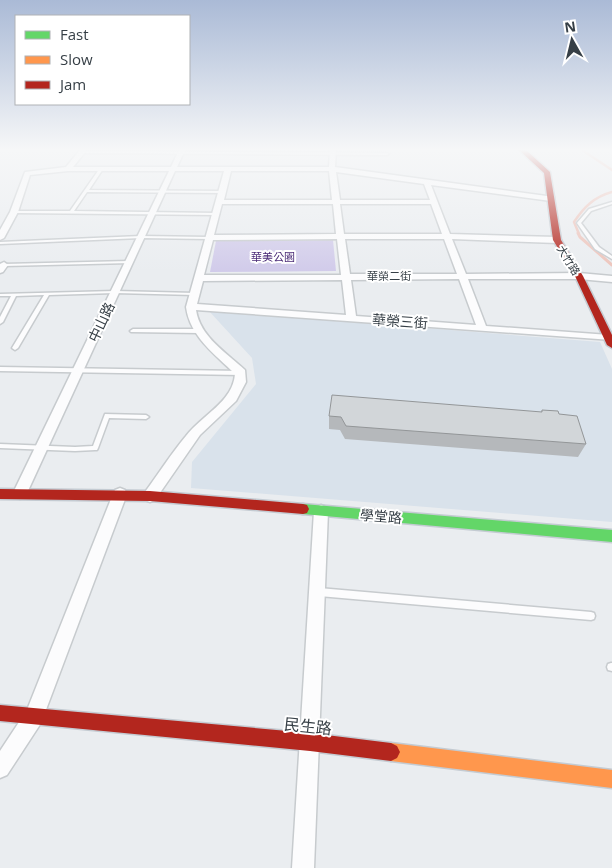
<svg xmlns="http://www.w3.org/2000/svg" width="612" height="868" font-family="'Open Sans','Noto Sans TC',sans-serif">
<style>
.education{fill:#d9e2eb}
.green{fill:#d1cbea}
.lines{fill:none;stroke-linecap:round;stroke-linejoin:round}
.stream-far1{stroke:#edc4bb;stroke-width:2.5}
.stream{stroke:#edc4bb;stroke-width:3}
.lane-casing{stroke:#c7cbce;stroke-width:3}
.street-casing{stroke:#c7cbce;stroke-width:3}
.fast-casing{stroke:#c4cbd2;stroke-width:3}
.slow-casing{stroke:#c4cbd2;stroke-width:3}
.jam-casing{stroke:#c4cbd2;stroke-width:3}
.lane{fill:#fcfcfd;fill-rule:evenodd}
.street{fill:#fcfcfd;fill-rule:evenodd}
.fast{fill:#63d668;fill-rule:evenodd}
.slow{fill:#ff974d;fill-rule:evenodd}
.jam{fill:#b3261e;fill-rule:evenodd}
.wall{fill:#b5b8bb}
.building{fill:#d2d6d9;stroke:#939698}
.labels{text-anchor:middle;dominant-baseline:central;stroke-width:4;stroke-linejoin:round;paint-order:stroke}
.far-park-label{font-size:11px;fill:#492a76;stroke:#fff}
.far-street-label{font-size:11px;fill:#363f46;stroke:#fff}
.street-label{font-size:14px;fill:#363f46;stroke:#fff}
.near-street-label{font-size:16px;fill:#363f46;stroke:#fff}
</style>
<rect width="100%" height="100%" fill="#eaedf0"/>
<!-- education -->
<path class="education" d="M209,311L600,342L612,369V522L191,488L192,462L256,384L252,358Z"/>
<!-- green -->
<path class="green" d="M333,240L336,271L210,272L216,241Z"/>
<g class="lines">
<!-- stream-far1 -->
<path class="stream-far1" d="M582,150L612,170
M579,234L574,222C584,207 594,197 612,192"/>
<!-- stream -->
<path class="stream" d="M578,233L580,237L612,265"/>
<defs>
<path id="lane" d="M83,151L387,153L389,154L387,155L82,153Z
M100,168L103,169L89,190L223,191L225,192L223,193L87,192L74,211L217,213L219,214L217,215L14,213L12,212L14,211H70Z
M612,202V204L591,211L581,223L599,247L612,256V259L595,249L577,223L589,209Z
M141,236L209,237L211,238L209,239L141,238L0,244V242Z
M129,261H131V263L4,266L2,265L4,264Z
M115,291L195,293L197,294L195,295L115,293L49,295L18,348L15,350L12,348L44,295L16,296L3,322L0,324V317L11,296H0V294Z
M133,329H199L202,331L199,333L131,332L130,331Z
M0,367L241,371L244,373L241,375L0,371Z
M105,414L146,415L149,417L146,419L109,418L98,448L97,450H95L75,451L0,448V444L75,447L93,446Z
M319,588L591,612L594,613L595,616L594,619L591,620L319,596L316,595L315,592L316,589Z
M611,663H612V671L608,670L607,667L608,664Z"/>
<path id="street" d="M80,150H87L73,167H171L179,150H185L177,167H329L330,150H336L335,167L554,197V201H551L431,185L450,234L557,237L561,240L557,243L452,239L466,274L579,273L612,276V282L579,279H468L486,326L609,335L612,336V340L196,310C200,337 227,353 245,370L246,382L236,401L200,435L155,500L150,502L145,500L143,496L145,492C159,473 171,454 186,436C202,415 233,402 235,374C215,354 190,337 186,307L224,171H175L27,493L25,497L20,499L15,497L13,493L169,171H68L30,175L18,212L4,238L0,240V230L10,212L25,172L66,167ZM231,171H329L332,200H224ZM336,172L424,184L430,200H340ZM222,204H333L336,234L214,235ZM340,204H431L442,234H344ZM337,239L341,275H204L213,240ZM345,239H444L457,274H350ZM459,279L476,325L356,316L351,280ZM342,280L346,315L197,304L203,281Z
M4,262L8,265L3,272L0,273V264Z
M120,488L125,490L127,494L41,723L7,775L0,778V751L27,710L113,494L115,490Z
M321,505L326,507L328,511L314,868H292L314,511L316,507Z"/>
<path id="fast" d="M303,504L612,530V542L303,514L299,513L297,509L299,505Z"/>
<path id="slow" d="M391,743L612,770V788L391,761L385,758L382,752L385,746Z"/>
<path id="jam" d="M519,150H526L550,172L561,240L583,276L612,335V348L607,345L575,276L553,240L544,173Z
M0,489L150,491L303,504L307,505L309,509L307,513L303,514L150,501L0,499Z
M0,705L310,733L391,743L397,746L400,752L397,758L391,761L310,751L0,721Z"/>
</defs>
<!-- lane casing -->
<use href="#lane" class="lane-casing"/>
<!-- street casing -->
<use href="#street" class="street-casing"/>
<!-- fast casing -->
<use href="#fast" class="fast-casing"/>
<!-- slow casing -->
<use href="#slow" class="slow-casing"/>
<!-- jam casing -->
<use href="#jam" class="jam-casing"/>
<!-- lane -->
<use href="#lane" class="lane"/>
<!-- street -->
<use href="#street" class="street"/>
<!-- fast -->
<use href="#fast" class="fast"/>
<!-- slow -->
<use href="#slow" class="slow"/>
<!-- jam -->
<use href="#jam" class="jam"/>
</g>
<!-- wall -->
<path class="wall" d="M542,410L559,414L586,444L578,457L345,439L340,430L329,429V416L541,412Z"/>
<!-- building -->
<path class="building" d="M332,395L542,412V410L558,411L559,414L577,416L586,444L346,426L341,417L329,416Z"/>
<!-- sky -->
<linearGradient id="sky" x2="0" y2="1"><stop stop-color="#aabad6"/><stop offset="0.55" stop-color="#f6f7f8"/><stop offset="1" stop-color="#f6f7f8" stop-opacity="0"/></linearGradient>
<rect width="612" height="272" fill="url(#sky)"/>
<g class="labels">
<!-- far-park labels -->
<g class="far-park-label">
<text x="273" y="256">華美公園</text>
</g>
<!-- far-street labels -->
<g class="far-street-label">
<text transform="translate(569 260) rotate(58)">大竹路</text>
<text x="389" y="275">華榮二街</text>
</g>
<!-- street labels -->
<g class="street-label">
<text transform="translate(400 321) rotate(4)">華榮三街</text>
<text transform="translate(101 322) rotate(-65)">中山路</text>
<text transform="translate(381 516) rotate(5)">學堂路</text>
</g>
<!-- near-street labels -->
<g class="near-street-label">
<text transform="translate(308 726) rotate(6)">民生路</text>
</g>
</g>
<!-- legend -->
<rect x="15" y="15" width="175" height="90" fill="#ffffff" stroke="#afb2b5"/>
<rect x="25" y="31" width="25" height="8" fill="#63d668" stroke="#afb2b5"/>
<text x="60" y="40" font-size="15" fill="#363f46">Fast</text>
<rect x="25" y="56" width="25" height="8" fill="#ff974d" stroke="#afb2b5"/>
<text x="60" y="65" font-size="15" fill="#363f46">Slow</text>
<rect x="25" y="81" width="25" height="8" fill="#b3261e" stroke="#afb2b5"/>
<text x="60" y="90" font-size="15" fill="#363f46">Jam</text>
<!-- north arrow -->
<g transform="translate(572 40) rotate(352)" stroke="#ffffff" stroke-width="4" paint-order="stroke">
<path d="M0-4L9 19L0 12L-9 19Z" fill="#363f46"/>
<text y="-8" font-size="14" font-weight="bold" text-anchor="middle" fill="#363f46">N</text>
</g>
</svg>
